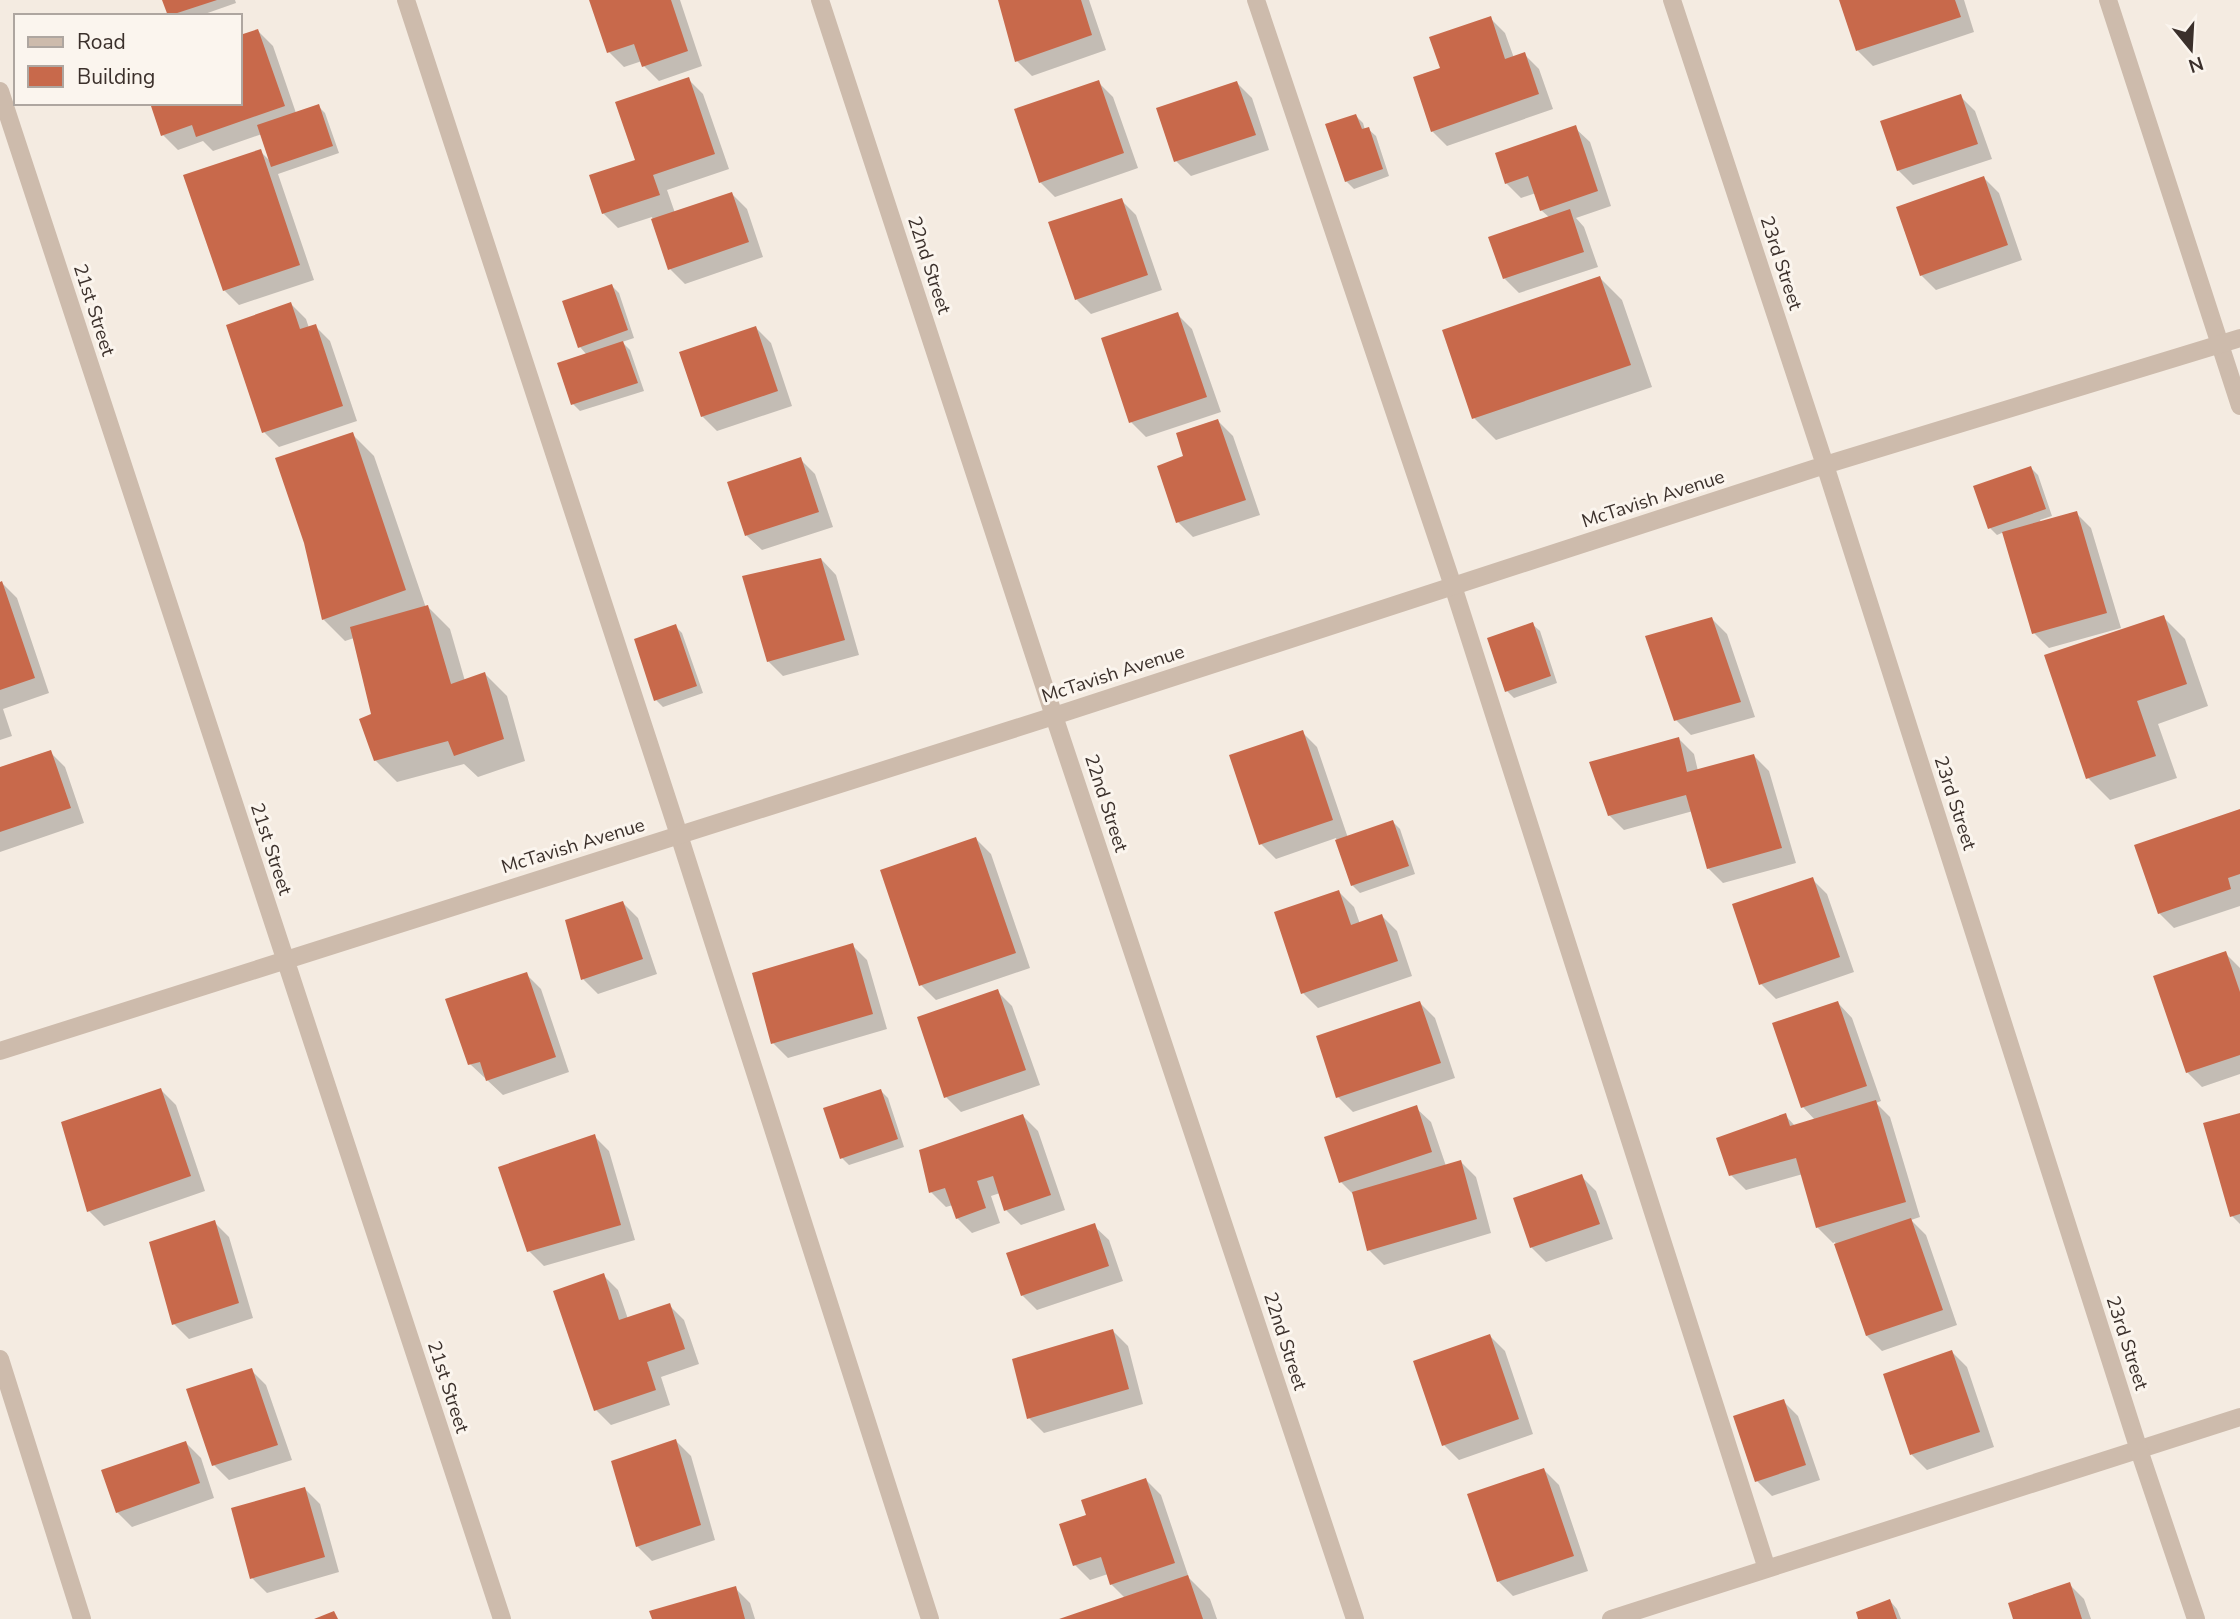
<svg xmlns="http://www.w3.org/2000/svg" width="2240" height="1619" font-family="'Nunito Sans',sans-serif">
<style>
.shadow{fill:#0003}
.building{fill:#c8694b}
.lines{fill:none;stroke-linecap:round;stroke-linejoin:round}
.lane{stroke:#cdbbac;stroke-width:18}
.street{stroke:#cdbbac;stroke-width:18}
.labels{text-anchor:middle;dominant-baseline:central;stroke-width:6;stroke-linejoin:round;paint-order:stroke}
.street-label{font-size:19px;fill:#3b302b;stroke:#fbf5ee}
</style>
<rect width="100%" height="100%" fill="#f4ebe1"/>
<!-- shadow -->
<path class="shadow" d="M164,0H235L236,3L199,16H170Z
M591,0H680L702,66L659,81L644,66L642,61L624,67L609,52Z
M999,0H1089L1106,50L1032,76L1017,61Z
M1841,0H1964L1974,32L1873,66L1858,51Z
M1490,18L1505,33L1514,58L1524,54L1539,69L1553,109L1447,146L1432,131L1442,69Z
M258,31L273,46L296,113L318,106L325,113L339,153L278,174L314,280L239,305L224,290L260,151L272,163L262,134L213,151L203,141L178,150L163,135L240,103V37Z
M688,79L703,94L729,169L667,190L675,213L732,194L747,209L763,257L685,284L670,269L652,217L618,228L603,213Z
M1098,82L1113,97L1138,168L1055,197L1040,182Z
M1237,83L1252,98L1269,150L1191,176L1176,161L1158,109Z
M1960,96L1975,111L1992,159L1913,185L1898,170Z
M1356,116L1363,123L1365,130L1368,129L1376,136L1389,176L1354,189L1346,181Z
M1575,128L1590,142L1611,206L1576,218L1584,227L1598,267L1519,293L1504,278L1550,218L1541,210L1536,193L1521,198L1506,183Z
M1984,178L1999,193L2022,260L1936,290L1921,275Z
M1121,200L1136,215L1162,290L1091,314L1076,299Z
M1600,278L1622,300L1652,387L1496,440L1474,418Z
M612,286L619,293L634,338L622,342L630,350L644,391L580,411L573,404L587,355L580,347Z
M291,304L306,319L309,328L315,326L330,341L357,421L279,447L264,432Z
M1177,314L1192,329L1221,412L1146,437L1131,422Z
M756,328L771,343L792,406L717,431L702,416Z
M1218,421L1233,436L1260,515L1193,537L1178,522L1159,467L1186,457Z
M352,434L374,456L426,608L428,607L450,629L465,681L485,674L507,696L525,761L478,777L464,764L397,782L375,760L373,716L354,638L345,641L323,619L306,543Z
M800,459L815,474L833,527L762,550L747,536L729,483Z
M2031,468L2038,475L2052,516L2040,520L2041,523L2076,513L2091,528L2121,628L2049,648L2034,633L2004,532L1997,535L1990,528Z
M821,559L836,575L859,655L783,676L768,661Z
M2,583L17,598L49,693L3,709L12,736L0,740V584Z
M2163,617L2185,639L2208,706L2158,724L2177,778L2110,800L2088,778Z
M1712,619L1727,634L1755,717L1691,735L1676,720Z
M1532,624L1540,631L1557,683L1514,698L1507,691Z
M675,626L682,633L703,693L663,707L656,700Z
M1302,732L1317,747L1348,838L1393,822L1400,829L1415,874L1360,893L1352,885L1336,838L1276,859L1261,844Z
M1679,739L1694,754L1698,771L1754,756L1769,771L1796,863L1723,883L1708,868L1693,811L1624,830L1609,815Z
M50,752L65,767L84,823L0,852V769Z
M2240,811V906L2174,928L2159,913Z
M976,839L991,854L1030,968L936,1000L921,985Z
M1812,879L1827,894L1854,972L1776,999L1761,984Z
M1339,892L1354,907L1360,924L1382,916L1397,931L1412,976L1318,1008L1303,993Z
M623,903L638,918L657,974L598,994L583,979Z
M852,945L867,960L887,1029L788,1058L773,1043Z
M2225,953L2240,968V1074L2202,1087L2187,1072Z
M526,974L541,989L569,1072L503,1095L470,1064Z
M997,991L1012,1006L1040,1085L961,1112L946,1097Z
M1420,1003L1435,1018L1455,1078L1353,1112L1338,1097Z
M1838,1003L1852,1018L1881,1101L1876,1103L1890,1117L1920,1217L1911,1220L1926,1235L1957,1325L1882,1351L1867,1336L1835,1242L1833,1243L1818,1228L1803,1174L1746,1190L1731,1175L1785,1115L1795,1126L1815,1120L1803,1107Z
M161,1090L176,1105L205,1191L104,1226L89,1211Z
M881,1091L888,1098L904,1147L849,1165L842,1158Z
M1416,1108L1431,1122L1446,1166L1461,1162L1476,1177L1491,1233L1384,1265L1369,1250L1354,1195L1341,1182Z
M2240,1115V1224L2232,1216Z
M1023,1116L1038,1131L1065,1210L1021,1225L1006,1210L1000,1193L991,1196L1000,1223L972,1233L957,1218L953,1205L946,1207L931,1192Z
M594,1136L609,1151L635,1240L544,1266L529,1251Z
M1581,1176L1596,1191L1613,1239L1546,1262L1531,1247Z
M214,1222L229,1237L253,1318L189,1339L174,1324Z
M1094,1226L1109,1240L1123,1281L1037,1310L1022,1295Z
M603,1275L618,1290L628,1319L669,1305L684,1320L699,1364L661,1377L670,1405L611,1425L596,1410Z
M1113,1331L1128,1346L1143,1404L1044,1433L1029,1418Z
M1490,1336L1505,1351L1533,1434L1459,1460L1444,1445L1416,1362Z
M1952,1352L1967,1367L1994,1447L1927,1470L1912,1455L1885,1375Z
M251,1370L266,1385L292,1460L229,1480L214,1465Z
M1783,1401L1798,1416L1820,1480L1772,1496L1757,1481Z
M676,1441L691,1456L715,1540L652,1561L637,1546Z
M186,1443L201,1458L214,1498L132,1527L117,1512Z
M1544,1470L1559,1485L1588,1571L1513,1596L1498,1581Z
M1146,1480L1161,1495L1189,1578L1210,1599L1217,1619H1063L1125,1598L1111,1584L1108,1574L1090,1580L1075,1565L1089,1516Z
M305,1489L320,1504L339,1572L267,1593L252,1578Z
M2069,1584L2084,1599L2091,1619H2015Z
M735,1588L750,1603L755,1619H654Z
M1890,1601L1897,1609L1901,1619H1860Z"/>
<!-- building -->
<path class="building" d="M162,0H217L168,16Z
M589,0H671L688,51L642,67L634,44L607,53Z
M998,0H1081L1092,35L1015,62Z
M1839,0H1955L1961,17L1856,51Z
M1491,16L1505,59L1525,52L1539,94L1431,132L1413,77L1440,68L1429,37Z
M258,29L285,106L196,137L192,125L161,136L150,103H240V35Z
M689,77L715,154L653,175L660,195L602,214L589,175L635,160L615,102Z
M1099,80L1124,153L1039,183L1014,109Z
M1237,81L1256,135L1174,162L1156,108Z
M1961,94L1978,144L1897,171L1880,121Z
M319,104L333,146L271,167L257,125Z
M1356,114L1362,129L1369,127L1383,169L1345,182L1325,124Z
M1576,125L1598,191L1540,211L1528,176L1505,184L1495,153Z
M261,149L300,265L223,291L183,175Z
M1984,176L2008,245L1920,276L1896,207Z
M732,192L749,242L668,270L651,219Z
M1122,198L1148,275L1075,300L1048,222Z
M1570,209L1584,252L1503,279L1488,237Z
M1600,276L1631,365L1472,419L1442,330Z
M612,284L628,330L578,348L562,301Z
M291,302L300,329L316,324L343,406L262,433L226,325Z
M1178,312L1207,397L1129,423L1101,338Z
M756,326L778,391L701,417L679,352Z
M623,341L638,383L571,405L557,363Z
M1218,419L1246,500L1176,523L1157,466L1183,456L1176,433Z
M353,432L406,590L322,620L304,543L275,458Z
M801,457L819,512L745,536L727,482Z
M2031,466L2046,509L1988,529L1973,486Z
M2077,511L2107,613L2032,634L2002,532Z
M821,558L845,640L767,662L742,576Z
M2,581L35,678L0,690V582Z
M428,605L451,684L485,672L504,739L454,756L448,741L374,761L359,719L371,714L350,627Z
M2164,615L2187,684L2137,701L2156,756L2086,779L2044,655Z
M1712,617L1741,702L1674,721L1645,636Z
M1533,622L1551,676L1505,692L1487,638Z
M676,624L697,686L654,701L634,639Z
M1303,730L1333,820L1259,845L1229,755Z
M1679,737L1687,772L1754,754L1782,848L1707,869L1686,795L1608,816L1589,762Z
M51,750L71,808L0,832V767Z
M2240,809V874L2228,878L2231,889L2158,914L2134,845Z
M1393,820L1409,866L1351,886L1335,840Z
M976,837L1016,953L919,986L880,870Z
M1813,877L1840,957L1759,985L1732,904Z
M1339,890L1351,925L1382,914L1398,961L1301,994L1274,912Z
M623,901L643,959L581,980L565,920Z
M853,943L873,1014L771,1044L752,973Z
M2226,951L2240,992V1055L2186,1073L2153,976Z
M527,972L556,1057L486,1081L480,1062L468,1065L445,999Z
M998,989L1026,1070L944,1098L917,1017Z
M1420,1001L1441,1063L1336,1098L1316,1036Z
M1838,1001L1867,1086L1801,1108L1772,1023Z
M161,1088L191,1176L87,1212L61,1122Z
M881,1089L898,1139L840,1159L823,1108Z
M1876,1100L1906,1202L1816,1228L1796,1158L1729,1176L1716,1138L1786,1113L1790,1126Z
M1417,1105L1432,1152L1339,1183L1324,1137Z
M2240,1113V1214L2230,1217L2203,1123Z
M1023,1114L1051,1195L1004,1211L993,1176L977,1181L986,1208L956,1219L945,1188L929,1193L919,1150Z
M595,1134L621,1225L527,1252L498,1167Z
M1461,1160L1477,1219L1367,1251L1352,1192Z
M1582,1174L1600,1224L1530,1248L1513,1198Z
M1911,1218L1943,1310L1866,1336L1834,1244Z
M215,1220L239,1303L172,1325L149,1242Z
M1095,1223L1109,1266L1021,1296L1006,1253Z
M604,1273L619,1320L670,1303L685,1349L647,1362L656,1390L594,1411L553,1291Z
M1113,1329L1129,1389L1027,1419L1012,1359Z
M1490,1334L1519,1419L1442,1446L1413,1361Z
M1952,1350L1980,1432L1910,1455L1883,1374Z
M252,1368L278,1445L212,1466L186,1389Z
M1784,1399L1806,1465L1755,1482L1733,1416Z
M676,1439L701,1525L636,1547L611,1461Z
M186,1441L200,1483L116,1513L101,1470Z
M1544,1468L1574,1556L1497,1582L1467,1494Z
M1146,1478L1175,1563L1110,1585L1101,1557L1073,1566L1059,1524L1086,1515L1081,1500Z
M305,1487L325,1557L250,1579L231,1508Z
M1188,1575L1203,1619H1059Z
M2070,1582L2082,1619H2013L2008,1603Z
M736,1586L745,1619H652L649,1611Z
M1890,1599L1897,1619H1858L1856,1612Z
M334,1611L338,1619H314Z"/>
<g class="lines">
<!-- lane -->
<path class="lane" d="M406,0L679,835L930,1619
M1256,0L1453,586L1767,1569
M2108,0L2240,406
M0,1359L82,1619
M1611,1619L2240,1417"/>
<!-- street -->
<path class="street" d="M820,0L1054,716L1355,1619
M1672,0L1825,465L2139,1450L2196,1619
M0,91L502,1619
M0,1051L1054,716L1825,465L2240,338"/>
</g>
<g class="labels">
<!-- street labels -->
<g class="street-label">
<text transform="translate(1781 263) rotate(72)">23rd Street</text>
<text transform="translate(929 265) rotate(72)">22nd Street</text>
<text transform="translate(94 310) rotate(72)">21st Street</text>
<text transform="translate(1653 499) rotate(-18)">McTavish Avenue</text>
<text transform="translate(1113 674) rotate(-18)">McTavish Avenue</text>
<text transform="translate(1106 803) rotate(72)">22nd Street</text>
<text transform="translate(1955 803) rotate(72)">23rd Street</text>
<text transform="translate(573 846) rotate(-17)">McTavish Avenue</text>
<text transform="translate(271 849) rotate(72)">21st Street</text>
<text transform="translate(1285 1341) rotate(72)">22nd Street</text>
<text transform="translate(2127 1343) rotate(72)">23rd Street</text>
<text transform="translate(448 1387) rotate(72)">21st Street</text>
</g>
</g>
<!-- legend -->
<rect x="14" y="14" width="228" height="91" fill="#fbf5ee" stroke="#aea6a0" stroke-width="2"/>
<rect x="28" y="37" width="35" height="10" fill="#cdbbac" stroke="#aea6a0" stroke-width="2"/>
<text x="77" y="49" font-size="21" fill="#3b302b">Road</text>
<rect x="28" y="66" width="35" height="21" fill="#c8694b" stroke="#aea6a0" stroke-width="2"/>
<text x="77" y="84" font-size="21" fill="#3b302b">Building</text>
<!-- north arrow -->
<g transform="translate(2191 49) rotate(162)" stroke="#fbf5ee" stroke-width="5" paint-order="stroke">
<path d="M0-5L12 26L0 18L-12 26Z" fill="#3b302b"/>
<text y="-10" font-size="19" font-weight="bold" text-anchor="middle" fill="#3b302b">N</text>
</g>
</svg>
